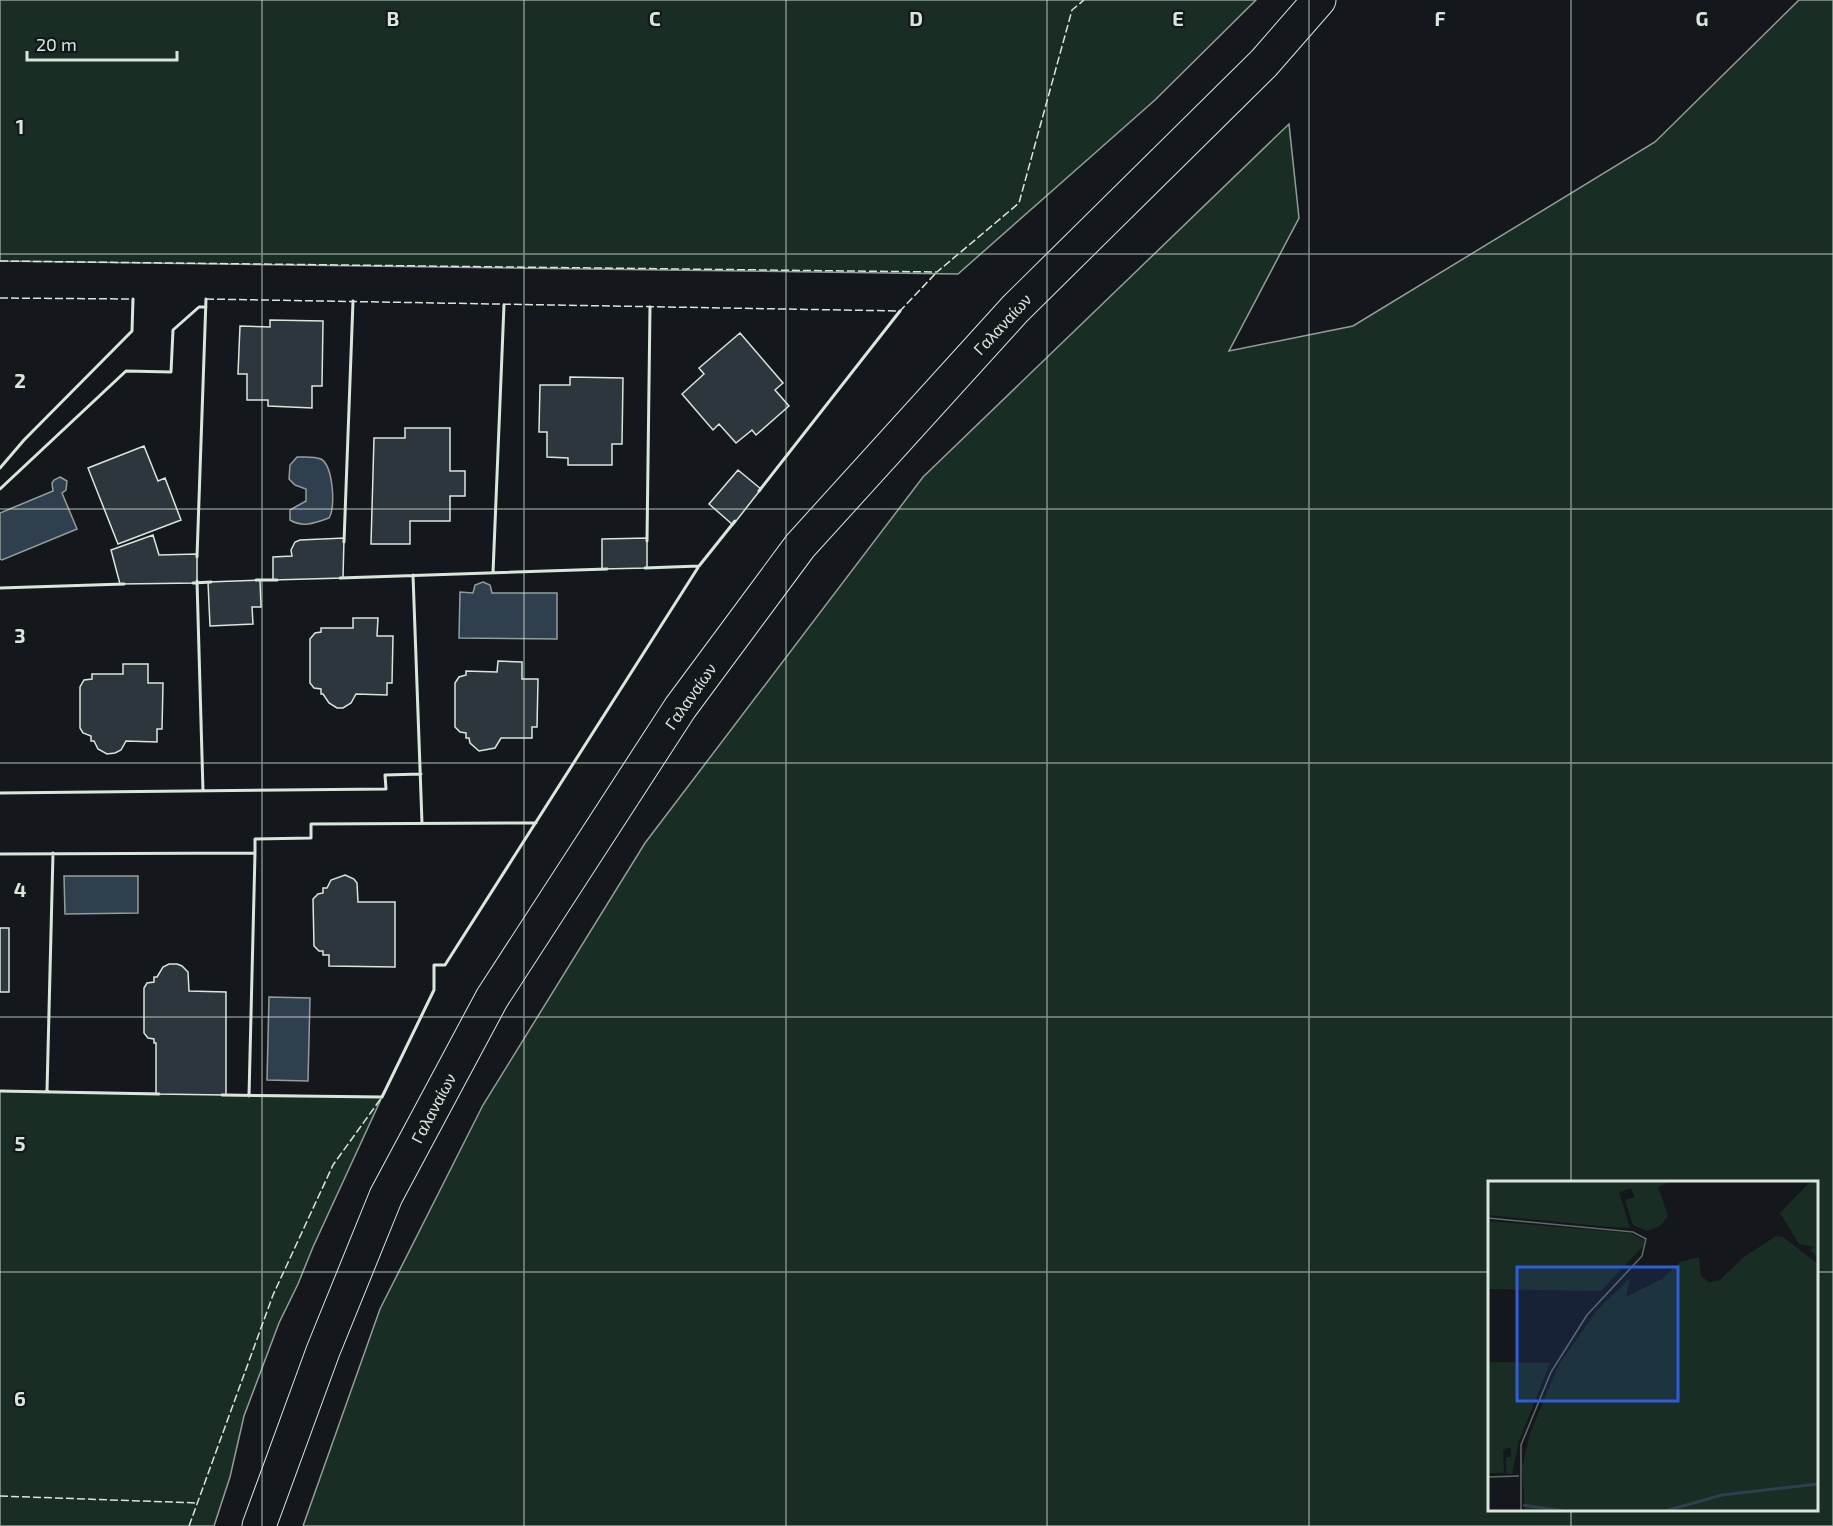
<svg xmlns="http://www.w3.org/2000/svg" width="1833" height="1526" font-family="'Exo 2',sans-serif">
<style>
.green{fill:#1a2d24;stroke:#939e99;stroke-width:1.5;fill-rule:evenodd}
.water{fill:#2f3f4d;stroke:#939e99;stroke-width:1.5}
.building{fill:#2c363c;stroke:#d8e6dc;stroke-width:1.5}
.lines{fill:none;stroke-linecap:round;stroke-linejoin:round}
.minor-casing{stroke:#d8e6dc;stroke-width:35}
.minor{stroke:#14181c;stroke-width:33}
.fence{stroke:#d8e6dc;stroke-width:1.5;stroke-dasharray:8 3;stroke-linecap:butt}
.wall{stroke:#d8e6dc;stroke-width:3}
.grid{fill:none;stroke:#d8e6dc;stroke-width:1.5;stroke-opacity:0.55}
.labels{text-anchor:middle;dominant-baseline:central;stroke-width:4.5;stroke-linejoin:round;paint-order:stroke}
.street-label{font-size:16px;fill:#d8e6dc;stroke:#14181c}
.inset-river{fill:none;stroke:#2f3f4d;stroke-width:3}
.inset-road{fill:none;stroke:#626a69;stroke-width:1.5}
.view{fill:#305dd8;fill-opacity:0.15;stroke:#305dd8;stroke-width:3}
.inset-edge{fill:none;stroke:#d8e6dc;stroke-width:3}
.grid-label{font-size:20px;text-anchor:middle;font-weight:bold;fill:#d8e6dc;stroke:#14181c;stroke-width:4.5;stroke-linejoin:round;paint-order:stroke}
</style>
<rect width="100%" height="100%" fill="#14181c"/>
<!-- green -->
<path class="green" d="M0,0H1256L1155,100L958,274L0,261Z
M1799,0H1833V1526H303L380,1309L483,1105L645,843L923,477L1289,124L1299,218L1229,351L1353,326L1655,142ZM1490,1182H1816V1510H1490Z
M0,1091L382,1097L313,1247L298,1284L279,1323L244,1416L230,1477L214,1526H0Z"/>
<!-- water -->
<path class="water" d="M297,457C304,457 314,456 321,459C333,466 336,507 329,518C315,523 303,528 290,520V510L306,501V489L295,485L289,479L290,465Z
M60,477L67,481L66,490L62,493L77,529L2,560L0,559V513L53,491L52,483L54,480Z
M483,582L490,585L492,593H557V639L459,638L460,592L473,593L475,585Z
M64,876H138V913L65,914Z
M269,997L310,998L308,1081L267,1080Z"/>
<!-- building -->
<path class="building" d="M270,320L323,321L322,386H312V408L268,406V400H247V374H238L240,326L270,327Z
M740,333L783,383L775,390L789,406L756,435L752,430L736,443L719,424L713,430L682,394L704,374L699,368Z
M570,377L623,378L622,444H612V465H568V458L547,457V432H539L540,385H570Z
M405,428H450V471H465V496H450V521H410V544H371L374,438H405Z
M144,446L158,481L165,478L181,520L118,544L88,468Z
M738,470L761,489L733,525L709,504Z
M153,535L159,555L197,554V583L120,584L111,550Z
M344,538L343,578L273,580V557L292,556L291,550L295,542L300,540Z
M647,538V568L602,569V539Z
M260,580L261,607H252L253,624L210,626L208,582Z
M353,618H378L377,636H393L392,683H387V695L356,694L351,703L343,708H337L329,703L323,694H321V689L314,688L310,683V639L315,633L321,632V628H353Z
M498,661L522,662V679H538L537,727H532V738H501L495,748L479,751L470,743L469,738H466V733L460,732L455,727V683L459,677L466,675V671L497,672Z
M123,664H148V683H163L162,729H157V742L126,741L121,750L115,753L107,754L98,749L94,741H91V736L83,733L80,728V687L84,680L92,679V674H123Z
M345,875L354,879L357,883L358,902H395V967L329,966V955H323V951H319L314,946L313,899L318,894L323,893V888H327L331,880Z
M0,928H9V992H0Z
M177,964L182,966L188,972L189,991L226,992V1095L156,1094V1043H154V1039L148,1038L144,1033V988L147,983L154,982V977H157L163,967L169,964Z"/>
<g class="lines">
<defs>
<path id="minor" d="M259,1526L323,1351L386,1196L492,998L680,708L800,546L1015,309L1264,63L1319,0"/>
</defs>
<!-- minor casing -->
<use href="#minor" class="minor-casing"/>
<!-- minor -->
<use href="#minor" class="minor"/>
<!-- fence -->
<path class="fence" d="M0,261L937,272L1019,203L1072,10L1084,0
M0,298L133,299
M206,299L900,311L937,272
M0,1496L198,1503
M189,1526L273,1295L333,1165L382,1097"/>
<!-- wall -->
<path class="wall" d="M0,468L24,440L132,331L133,299
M0,489L126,371L171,372L173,330L199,307H206
M759,491L900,311
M647,541L650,307
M344,542L353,301
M197,557L206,299
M645,568L699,566
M493,573L504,305
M413,575L422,823
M340,578L607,569
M256,580H277
M197,581L203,791
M193,583L211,582
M0,588L124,584
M0,793L386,789L385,775L421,774
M0,854L255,853V839L311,838V824L536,823
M0,1091L159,1094
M47,1091L53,853
M222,1095L382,1097L434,990V965H445L699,566L735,521
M249,1096L255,853"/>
</g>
<!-- grid -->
<path class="grid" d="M262,0V1526M524,0V1526M786,0V1526M1047,0V1526M1309,0V1526M1571,0V1182M0,254H1833M0,509H1833M0,763H1833M0,1017H1833M0,1272H1490M1816,1272H1833M1571,1510V1526"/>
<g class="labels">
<!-- street labels -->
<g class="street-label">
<text transform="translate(1002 324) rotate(-47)">Γαλαναίων</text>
<text transform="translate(690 696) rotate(-55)">Γαλαναίων</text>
<text transform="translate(433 1108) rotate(-62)">Γαλαναίων</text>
</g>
</g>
<!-- overview -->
<g transform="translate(1488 1181)">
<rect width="330" height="330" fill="#14181c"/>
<path d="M0,0H184L170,6L180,35L172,45L159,50L145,44L137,19L147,16L143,7L131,11L142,47L122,46L0,34ZM323,0H330V77L322,69L327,66L311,63L292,32ZM0,40L141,52L156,59V64L113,110L0,108ZM288,55L295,56L330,83V330H37L34,286L42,252L71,183L110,128L142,97L138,116L174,98L192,81L211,76L213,95L221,101L232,99L256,76ZM0,181L62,182L31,260L24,293L18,292V276H23V267H19L15,269L16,292H0Z" fill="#1a2d24"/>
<path class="inset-river" d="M35,324L76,330M177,330L234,314L330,303"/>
<path class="inset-road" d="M0,37L145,51L158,58L154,75L99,134L63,191L33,264V330M0,296L31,295"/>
<path class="view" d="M29,86H190V220H29Z"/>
<rect width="330" height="330" class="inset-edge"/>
</g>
<g class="grid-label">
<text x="393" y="26">B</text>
<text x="655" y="26">C</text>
<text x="916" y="26">D</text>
<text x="1178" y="26">E</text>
<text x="1440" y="26">F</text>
<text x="1702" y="26">G</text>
<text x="20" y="134">1</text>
<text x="20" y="388">2</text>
<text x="20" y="643">3</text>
<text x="20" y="897">4</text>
<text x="20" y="1151">5</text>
<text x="20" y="1406">6</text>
</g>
<!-- scale -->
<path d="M27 51v9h150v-9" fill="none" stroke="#d8e6dc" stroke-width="3"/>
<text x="36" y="51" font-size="18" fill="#d8e6dc" stroke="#14181c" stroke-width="4.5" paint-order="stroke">20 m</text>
</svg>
